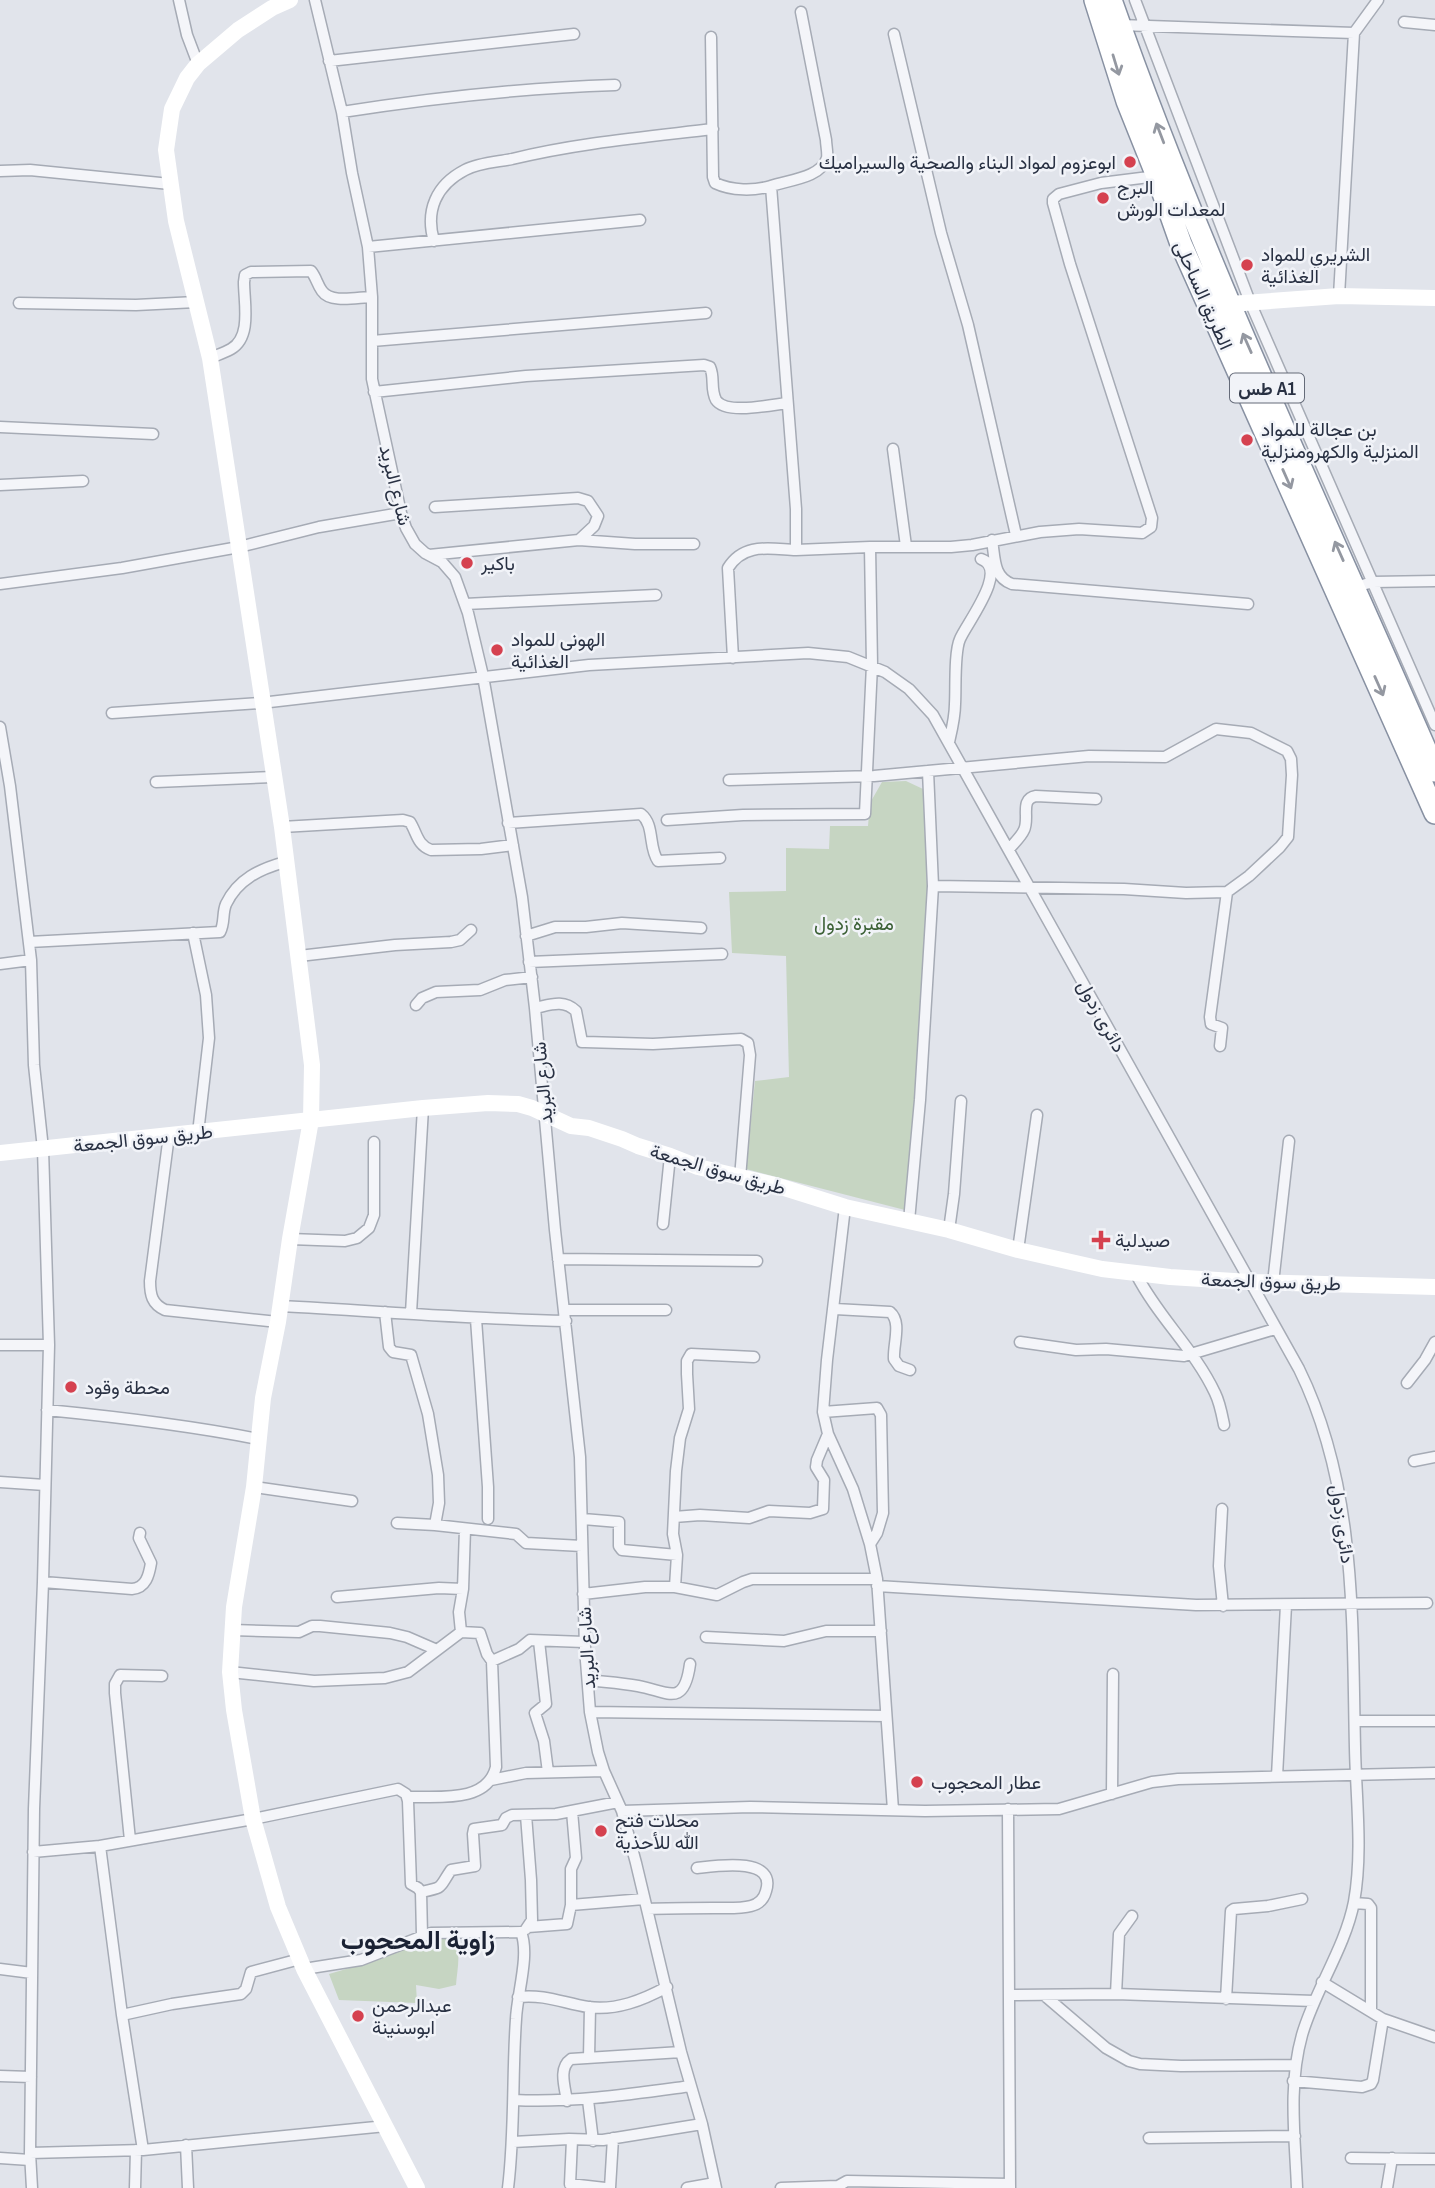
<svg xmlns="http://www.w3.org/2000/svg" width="1435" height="2188" font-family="'Archivo Narrow',Vazirmatn,sans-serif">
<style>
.green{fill:#c6d5c2}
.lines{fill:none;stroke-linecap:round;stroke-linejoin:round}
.street-casing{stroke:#a6abb5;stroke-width:13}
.highway-casing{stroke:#8891a2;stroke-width:24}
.street{stroke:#f4f5f9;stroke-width:10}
.secondary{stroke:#fff;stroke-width:16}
.highway{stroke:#fff;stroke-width:21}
.oneway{stroke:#9498a1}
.poi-dot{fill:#d5414f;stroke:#f1f3f8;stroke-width:2.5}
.labels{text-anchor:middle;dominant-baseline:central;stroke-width:5;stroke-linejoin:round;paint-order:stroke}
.shield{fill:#f1f3f8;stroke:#656b79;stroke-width:2}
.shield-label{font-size:18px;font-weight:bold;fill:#293143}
.poi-label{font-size:19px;fill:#293143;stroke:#f1f3f8;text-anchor:start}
.street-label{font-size:19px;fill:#293143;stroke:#f1f3f8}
.park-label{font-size:19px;fill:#3b6035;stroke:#f1f3f8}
.district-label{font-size:26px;font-weight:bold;fill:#1b2234;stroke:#f1f3f8}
</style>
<rect width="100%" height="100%" fill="#e1e4eb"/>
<!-- green -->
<path class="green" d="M906,781L923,789L928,910L925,980L905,1210L746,1169L755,1081L789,1077L786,956L732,953L729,892L786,891V848L829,849L830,826H868L870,803L882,782Z
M451,1935C463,1949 457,1969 456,1985L439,1989L416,1985L417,2003L339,2000L329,1974L384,1958L418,1939Z"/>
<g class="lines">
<defs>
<path id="street" d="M179,0L187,35L198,64
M315,0L342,112L352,173L368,247L372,297V379L401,513L406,528L415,544L425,553L442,562L455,577L468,613L483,676L522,897L535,1008L555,1230L580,1457L585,1648L590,1712L598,1752L604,1771L622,1811L636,1863L681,2052L702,2124L716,2188
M1135,0L1250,302L1435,725
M801,12L826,140C826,145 828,153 827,158C821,178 788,180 771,186L796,509V550L870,547
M1404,22L1435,25
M1120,25L1354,33
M894,34L941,233L968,325L1016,535
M711,37L713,177L715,183C732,191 754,191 771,186
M329,61L574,34
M342,112C432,98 524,88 615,85
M0,171L30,170L170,184
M434,241C425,211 436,185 465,170C478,163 497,162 512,159C577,143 646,137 713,129
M368,247L640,220
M1339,296L1354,33L1378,0
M19,303L136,305L196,302
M372,341L706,313
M210,358C217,355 224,353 231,349C252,337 244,303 244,282L245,275L251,272L311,271C316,277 317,284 322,291C331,304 358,297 372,297
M374,392L526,376L704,365L710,367C715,378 710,389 716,400C726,415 770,405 787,403
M0,427L153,434
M893,449L906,546
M0,485L83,481
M435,507L578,498L588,501L598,516L594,526L579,540
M992,540C995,558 993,577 1012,584L1248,604
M429,555L579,540L635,544H694
M0,584L122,568L239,547L319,527L401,513
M1355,587L1373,582L1435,581
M465,604L656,595
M733,658L728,568C744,542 770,549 796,550
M112,713L261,703L589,665L808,653L848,657L885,672L909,689L933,715L1299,1369C1357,1487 1352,1620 1355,1748C1356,1799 1363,1852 1354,1902C1345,1948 1315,1990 1302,2035C1288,2085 1295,2137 1297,2188
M0,727L10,786L31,960L34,1065L43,1149L49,1345L43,1582L34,1809L30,2153L32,2188
M949,742C952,729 955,717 955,704C956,689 954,652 960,639C966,624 1010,569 981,559
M729,780L874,776L928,771
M156,782L273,777
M667,820L743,815L865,814L872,665L870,547H951L972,545L1040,532L1079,529L1142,533L1151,527L1152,518L1070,264L1053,203V199L1059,194L1101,183L1157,176
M508,823L641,814C655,825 648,847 658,861L720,858
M282,827L403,820L410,822C417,833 417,845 431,850L481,849L513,845
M1009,849C1014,843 1021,837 1024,830C1030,818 1019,799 1036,796L1096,799
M193,933L206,995L209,1038L198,1133
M526,936L555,927H586L622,923L701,928
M29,942L220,932C225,923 222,913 226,904C238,879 260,869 285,862
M299,956L395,945L451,942L460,940L471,930
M529,962L722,954
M0,964L31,960
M416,1005L422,998L436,992L480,990L505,980L532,977
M535,1008C550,1005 563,999 576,1011L582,1042H585L653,1044L741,1039L748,1043L750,1055L740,1178
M1220,1046L1222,1028L1211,1024L1210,1017L1227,892
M169,1135L150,1281C150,1295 152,1304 165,1310L278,1322
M845,1207L827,1360L823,1412L828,1434L853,1489L861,1515L870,1544L877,1579L893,1810
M909,1221L920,1100L933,886L928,771L1089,756L1165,757L1216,729L1251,733L1287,751L1291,759L1292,775L1288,837L1280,847L1249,876L1227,892L1186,893L1124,889L933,886
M663,1224L670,1156
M949,1230L954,1194L961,1101
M290,1239L345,1241L357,1238L369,1228L374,1215V1142
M1018,1250L1037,1115
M558,1259L757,1261
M1136,1274C1158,1317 1195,1350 1215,1393C1220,1403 1222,1415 1224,1425
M1273,1283L1289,1141
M281,1306C376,1311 471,1319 566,1321
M835,1309L890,1312C902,1322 893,1344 894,1359L899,1366L910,1370
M564,1310H666
M385,1312L389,1347L393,1352L411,1355L428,1414L438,1475L439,1503L435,1525L516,1534L526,1543L582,1546
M411,1313L423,1108
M476,1319L488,1487V1519
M1020,1342L1076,1350L1106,1349L1184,1356L1275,1329
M0,1345H49
M1407,1383L1425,1360L1435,1342
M47,1410C118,1417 188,1425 258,1439
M823,1412L877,1408L881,1415L883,1513L877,1533L870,1544
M1414,1461L1435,1457
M0,1482L45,1485
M254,1487L352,1501
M1222,1509L1219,1566L1223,1606
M674,1517L700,1515L749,1518L769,1511L810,1513L823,1509L824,1480L816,1467L817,1460L828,1434
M583,1519L619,1522V1546L622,1550L677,1555
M397,1523L435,1525
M465,1529L463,1589L459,1612L461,1632L480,1633L487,1654L492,1661L519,1649L530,1640L584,1642
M43,1582L132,1589C146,1588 149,1575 151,1563L139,1538L140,1533
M877,1586L1196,1605L1427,1603
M675,1587L677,1555L673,1534L676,1471L680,1438L689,1409L687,1374V1361L691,1354L754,1357
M583,1594L645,1587H675L717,1595L743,1582L752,1579H877
M337,1597L439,1588L463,1589
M232,1630L299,1632L312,1626H320L390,1633L407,1637L437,1650
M706,1637L784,1641L826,1631H881
M539,1641L546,1704L535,1713L544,1741L548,1772
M230,1672L314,1681L385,1678L408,1672L461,1632
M588,1680C605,1682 622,1683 638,1686C667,1691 684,1709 690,1664
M590,1712L886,1716
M1355,1721H1435
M1277,1776L1286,1605
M491,1780L526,1773L604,1771
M1112,1794L1113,1674
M407,1797C437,1796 487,1804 496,1767L492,1661
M1008,1809L1010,2188
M622,1811L750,1807L925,1811L1059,1809L1152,1782L1178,1779L1435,1773
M130,1840L115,1693V1684L120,1675L162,1676
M33,1852L100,1846
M421,1892C445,1887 438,1889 451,1870L475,1866L473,1834L474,1829L502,1825L506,1818L512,1815L556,1814L618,1802
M1354,1903L1368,1904L1371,1908V2011
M571,1905V1869L576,1858L572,1811
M648,1909C670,1908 691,1908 713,1908C725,1908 740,1909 751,1906C759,1904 764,1899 766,1891C777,1856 715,1866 697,1868
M528,1927L567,1924L571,1905L644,1899
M526,1929L532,1920L531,1880L526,1815
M0,1969L32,1973
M304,1969L361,1960L431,1933L521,1932C530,1955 517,1994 516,2019C512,2075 515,2132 508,2188
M1322,1982L1383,2019L1435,2037
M1116,1994L1119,1934L1132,1916
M1011,1995L1116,1994L1314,2001
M1044,1995L1106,2048L1129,2061L1140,2064L1181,2066L1295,2065
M518,1997C545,1994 563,2003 588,2007C616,2011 643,2000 667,1987
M1226,1999L1231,1911L1234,1909L1268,1906L1302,1899
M122,2015L172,2004L241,1994L246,1989L251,1972L300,1959
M589,2058L590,2007
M0,2076L31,2077
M1293,2081L1362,2087L1371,2084L1373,2080L1383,2019
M514,2100C574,2103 632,2094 691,2086
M588,2100L593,2141
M567,2101C565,2087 558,2068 571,2059L681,2052
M1149,2138L1295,2136
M572,2140L570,2184L605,2188
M513,2142L569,2139L603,2140L702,2124
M186,2145L188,2188
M143,2150L122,2015L100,1846L253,1819L398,1789L406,1794L408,1801L411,1884L418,1888L421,1892L422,1935
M30,2153L143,2150L386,2126
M0,2158L30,2160
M1351,2158L1435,2159
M135,2188L136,2150
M610,2188L613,2138
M687,2188L715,2183
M781,2188L838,2186L847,2181L1010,2184
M1387,2188L1392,2158"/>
<path id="highway" d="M1095,0L1127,101L1157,176L1181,244L1435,813
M1111,0C1203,263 1324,515 1435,771"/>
</defs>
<!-- street casing -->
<use href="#street" class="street-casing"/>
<!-- highway casing -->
<use href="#highway" class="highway-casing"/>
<!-- street -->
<use href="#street" class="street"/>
<!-- secondary -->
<path class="secondary" d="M290,0L272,8L238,30L198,64L187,78L172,109L166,150L176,221L210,358L282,827L312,1065L311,1120L290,1239L278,1322L263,1398L254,1487L234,1607L230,1672L234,1710L253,1819L278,1907L304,1969L417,2188
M1230,304L1339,296L1435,298
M0,1153L423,1108L488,1103L518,1104L532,1108L571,1126L589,1128L622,1139L638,1146L670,1156L698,1167L775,1185L845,1207L949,1230L1018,1250L1102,1269L1170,1277L1250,1282L1435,1287"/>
<!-- highway -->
<use href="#highway" class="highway"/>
</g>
<!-- one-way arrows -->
<defs><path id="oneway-shaft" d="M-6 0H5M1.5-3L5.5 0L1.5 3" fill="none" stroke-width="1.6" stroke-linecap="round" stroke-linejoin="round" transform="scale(1.75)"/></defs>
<g class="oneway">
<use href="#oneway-shaft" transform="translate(1116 65) rotate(73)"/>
<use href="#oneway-shaft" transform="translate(1160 133) rotate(-111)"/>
<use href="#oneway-shaft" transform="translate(1247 343) rotate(-114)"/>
<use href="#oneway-shaft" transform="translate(1287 479) rotate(66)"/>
<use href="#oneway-shaft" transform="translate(1339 551) rotate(-114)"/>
<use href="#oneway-shaft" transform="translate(1379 686) rotate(66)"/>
</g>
<!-- markers -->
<g class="poi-dot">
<circle cx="1130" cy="162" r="7"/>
<circle cx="1103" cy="198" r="7"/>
<circle cx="1247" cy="265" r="7"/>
<circle cx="1247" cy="440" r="7"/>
<circle cx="467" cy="563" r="7"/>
<circle cx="497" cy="650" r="7"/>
<path d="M1097.5 1229.5h7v7h7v7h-7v7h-7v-7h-7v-7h7z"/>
<circle cx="71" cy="1387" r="7"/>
<circle cx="917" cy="1782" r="7"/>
<circle cx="601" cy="1831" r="7"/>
<circle cx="358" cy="2016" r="7"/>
</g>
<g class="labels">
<!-- shield labels -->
<rect class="shield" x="1230" y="373.5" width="74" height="29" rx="5"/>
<g class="shield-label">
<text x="1267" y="388">طس A1</text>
</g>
<!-- poi labels -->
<g class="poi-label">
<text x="1116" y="162" text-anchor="end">ابوعزوم لمواد البناء والصحية والسيراميك</text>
<text x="1117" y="187">البرج<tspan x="1117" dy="22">لمعدات الورش</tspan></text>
<text x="1261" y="254">الشريري للمواد<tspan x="1261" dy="22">الغذائية</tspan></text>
<text x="1261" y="429">بن عجالة للمواد<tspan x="1261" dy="22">المنزلية والكهرومنزلية</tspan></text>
<text x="481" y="563">باكير</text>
<text x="511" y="639">الهونى للمواد<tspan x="511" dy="22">الغذائية</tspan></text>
<text x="1115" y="1240">صيدلية</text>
<text x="85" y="1387">محطة وقود</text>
<text x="931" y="1782">عطار المحجوب</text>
<text x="615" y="1820">محلات فتح<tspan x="615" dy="22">الله للأحذية</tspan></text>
<text x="372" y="2005">عبدالرحمن<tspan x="372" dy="22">ابوسنينة</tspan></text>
</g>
<!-- street labels -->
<g class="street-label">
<text transform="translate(1204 295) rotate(66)">الطريق الساحلى</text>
<text transform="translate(396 485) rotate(76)">شارع البريد</text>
<text transform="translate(1102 1016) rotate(61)">دائرى زدول</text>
<text transform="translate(542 1083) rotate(-95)">شارع البريد</text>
<text transform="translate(143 1138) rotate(-6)">طريق سوق الجمعة</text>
<text transform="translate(718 1169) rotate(16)">طريق سوق الجمعة</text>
<text transform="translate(1271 1281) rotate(2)">طريق سوق الجمعة</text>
<text transform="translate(1343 1524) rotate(82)">دائرى زدول</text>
<text transform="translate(586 1648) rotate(-93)">شارع البريد</text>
</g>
<!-- park labels -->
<g class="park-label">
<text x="854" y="923">مقبرة زدول</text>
</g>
<!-- district labels -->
<g class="district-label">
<text x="418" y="1939">زاوية المحجوب</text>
</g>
</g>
</svg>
